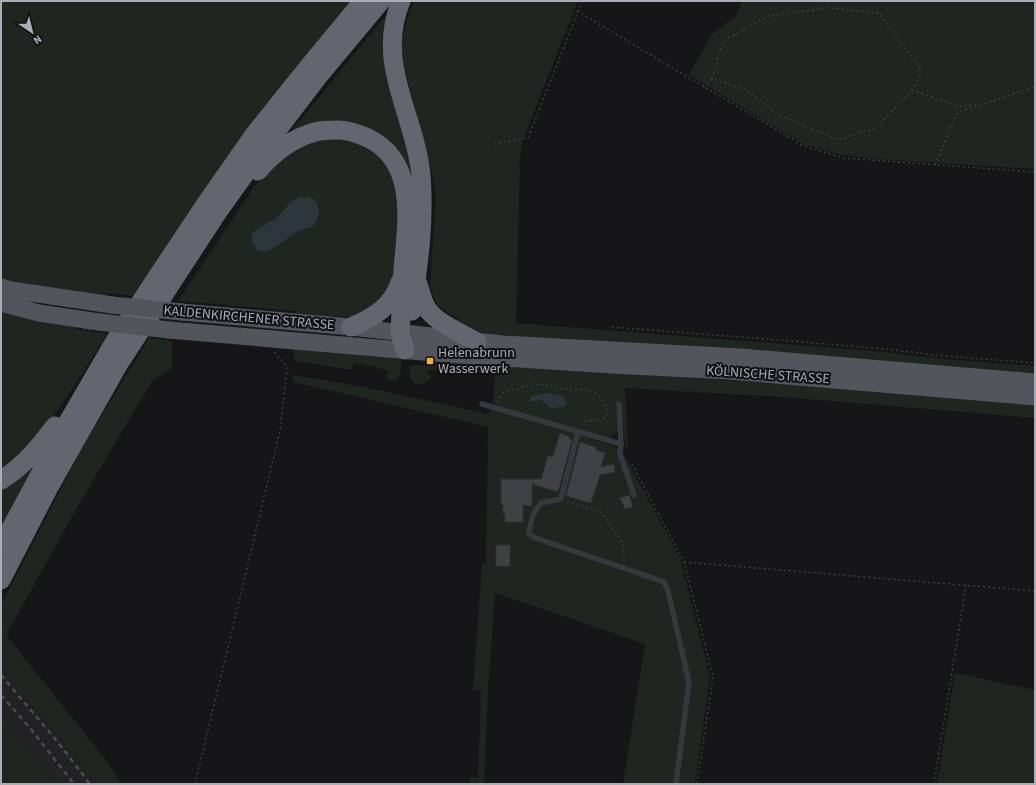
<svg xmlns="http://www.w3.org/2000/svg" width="1036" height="785" font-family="'Source Sans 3',sans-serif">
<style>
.built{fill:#222225}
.green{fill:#1e261f;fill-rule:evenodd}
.water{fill:#2c353c}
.building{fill:#404145;stroke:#303034}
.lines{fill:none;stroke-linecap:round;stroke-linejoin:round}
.path{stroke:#3d3f44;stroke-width:1.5;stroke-dasharray:2 3;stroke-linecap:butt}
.lane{stroke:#37383d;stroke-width:5.5}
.primary{stroke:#53555c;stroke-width:17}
.highway{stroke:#63666e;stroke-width:19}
.rail{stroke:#4a4c52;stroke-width:2.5;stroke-dasharray:5 4;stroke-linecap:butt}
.path-bridge{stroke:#3d3f44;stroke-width:1.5;stroke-dasharray:2 3;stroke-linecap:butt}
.primary-bridge{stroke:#53555c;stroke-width:17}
.poi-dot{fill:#f2b134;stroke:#111113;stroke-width:1.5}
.labels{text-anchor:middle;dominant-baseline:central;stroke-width:4;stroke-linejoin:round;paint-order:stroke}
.street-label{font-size:14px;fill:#a8adb8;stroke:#111113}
.poi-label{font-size:14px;fill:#a8adb8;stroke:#111113;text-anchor:start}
</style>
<rect width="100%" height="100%" fill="#161618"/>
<!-- built -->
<path class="built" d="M1,669L97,784H58L1,716Z"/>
<!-- green -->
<path class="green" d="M1,1H352L296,67L132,296L109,293L107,298L47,289L1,278Z
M415,1H578L522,142L520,160L516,323L885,352L944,359L1035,366V376L498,337L467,328L445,320H460C441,309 436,308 430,286L436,196L432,173L400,51L408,15Z
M742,1H1035V169L875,159L842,155L803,144L689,75L711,35L736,16Z
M391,9L417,199L376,137L284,140Z
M316,139H351L382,157L392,173L399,209L394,284L365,318L332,316L315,319L296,317V311L178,301L253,188L286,154ZM290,202H317C318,209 320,218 315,223C311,229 304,228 298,231C286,236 277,247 264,252L261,226C276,219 280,215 290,202Z
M1,310L76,324L75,329L107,334C84,371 61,409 33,442C24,453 11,462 1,471Z
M149,338L172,341V369L152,381L75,511L6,635L106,760L122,784H97L1,669V605L84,444Z
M293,349L396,355L401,359C402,369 400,389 386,377L388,371L372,366L353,363L352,369H344L295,361Z
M457,361L496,365L888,391L1035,403V418L783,397L625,388L628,450L625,442L621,403H616L618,431L609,439L493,404L495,373L436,369L427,371L431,378L425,382L418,385C409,381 409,373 410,365L435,366V363Z
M293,375L364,387L489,414L491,407L616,447L623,453L680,558L710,677L695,784H623L645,644L495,593L488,691L484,784H470V777L478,778L481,691L473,690L482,563H486L488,427L293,382Z
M40,453L1,529V484Z
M955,673L1035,690V784H937Z
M1,716L58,784H1Z"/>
<!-- water -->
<path class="water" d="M300,197H310L317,202L319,214L316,223L312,227L298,231L272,249L264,252L257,250L252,242V233L261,226L273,220L282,212L290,202Z
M544,393L563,396L566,402L565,406L552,409L541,400L529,402L531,396Z"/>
<!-- building -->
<path class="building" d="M560,433L570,437L569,439L572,440L558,492L532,484V506L523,505V522H505V514H503V505H501V479H541L548,456L553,457Z
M580,442L595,447L597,451L605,453L601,467L614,464L615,472L600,475L591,503L566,496Z
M629,495L633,507L625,509L620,498Z
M496,545H510V566H496Z"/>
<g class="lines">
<!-- path -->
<path class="path" d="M577,11L802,145L843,158L1035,172
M703,87L712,79L747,90L778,115L838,140L876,128L912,90L922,71L879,13L828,8L768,16L723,41L712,79
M912,90L958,106L981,105L1035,86
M494,144L528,138L582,1
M935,165L955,117L959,112L977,106
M612,327L790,341L885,349L944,356L1035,363
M497,402L501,395L503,393L532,384L546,385L568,390H589L598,395L605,405L607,416L602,421C593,421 588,418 580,425
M632,464L684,562L713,677L697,784
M567,501L600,511L623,543L624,561
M684,562L1035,591
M195,784L280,431L287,366L274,352
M934,784L966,585"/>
<!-- lane -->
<path class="lane" d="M482,404L621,444
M619,404L621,444L620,454L634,495
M578,432L561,499L541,503C533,512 531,521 529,533L533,537L664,582L668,591L689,682L676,784"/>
<!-- primary -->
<path class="primary" d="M1,287L11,290L112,305
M1,303L39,313L99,322
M182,312L351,327L502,344L740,357L1035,382
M169,330L446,354L612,365L728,371L1035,397"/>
<!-- highway -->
<path class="highway" d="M401,1C375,64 415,114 421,175C425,221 418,267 412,311
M258,171C273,153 293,138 315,132C322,130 329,130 336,130C347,129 359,134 368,138C418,162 407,224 403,269C402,290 401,311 400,333L405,350
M418,284C420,290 422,298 425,305C433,322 461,333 477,342
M351,327C373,318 393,306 400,282
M1,480C23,467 40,446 55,426
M1,547L68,422L115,341L161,271L205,205L254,135L306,70L363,1
M1,580L49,487L118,365L217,213L262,150L317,78L381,1"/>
<!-- rail -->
<path class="rail" d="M1,675L57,741L90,784
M1,695L30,728L74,784"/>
<!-- path-bridge -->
<path class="path-bridge" d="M83,329L89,330"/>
<!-- primary-bridge -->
<path class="primary-bridge" d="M112,305L182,312
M99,322L169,330"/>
</g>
<!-- markers -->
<rect class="poi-dot" x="426" y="357" width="8" height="8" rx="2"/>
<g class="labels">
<!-- street labels -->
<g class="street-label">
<text transform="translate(249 318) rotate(5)">KALDENKIRCHENER STRASSE</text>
<text transform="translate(768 375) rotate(4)">KÖLNISCHE STRASSE</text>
</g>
<!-- poi labels -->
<g class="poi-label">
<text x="438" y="353">Helenabrunn<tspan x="438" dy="16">Wasserwerk</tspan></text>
</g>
</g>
<!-- border -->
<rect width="1036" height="785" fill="none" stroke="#a8adb8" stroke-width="4"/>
<!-- north arrow -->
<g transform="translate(32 32) rotate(145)" stroke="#111113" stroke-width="3" paint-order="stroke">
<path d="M0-3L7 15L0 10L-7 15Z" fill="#a8adb8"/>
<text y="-6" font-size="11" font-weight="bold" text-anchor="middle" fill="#a8adb8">N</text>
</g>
</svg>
